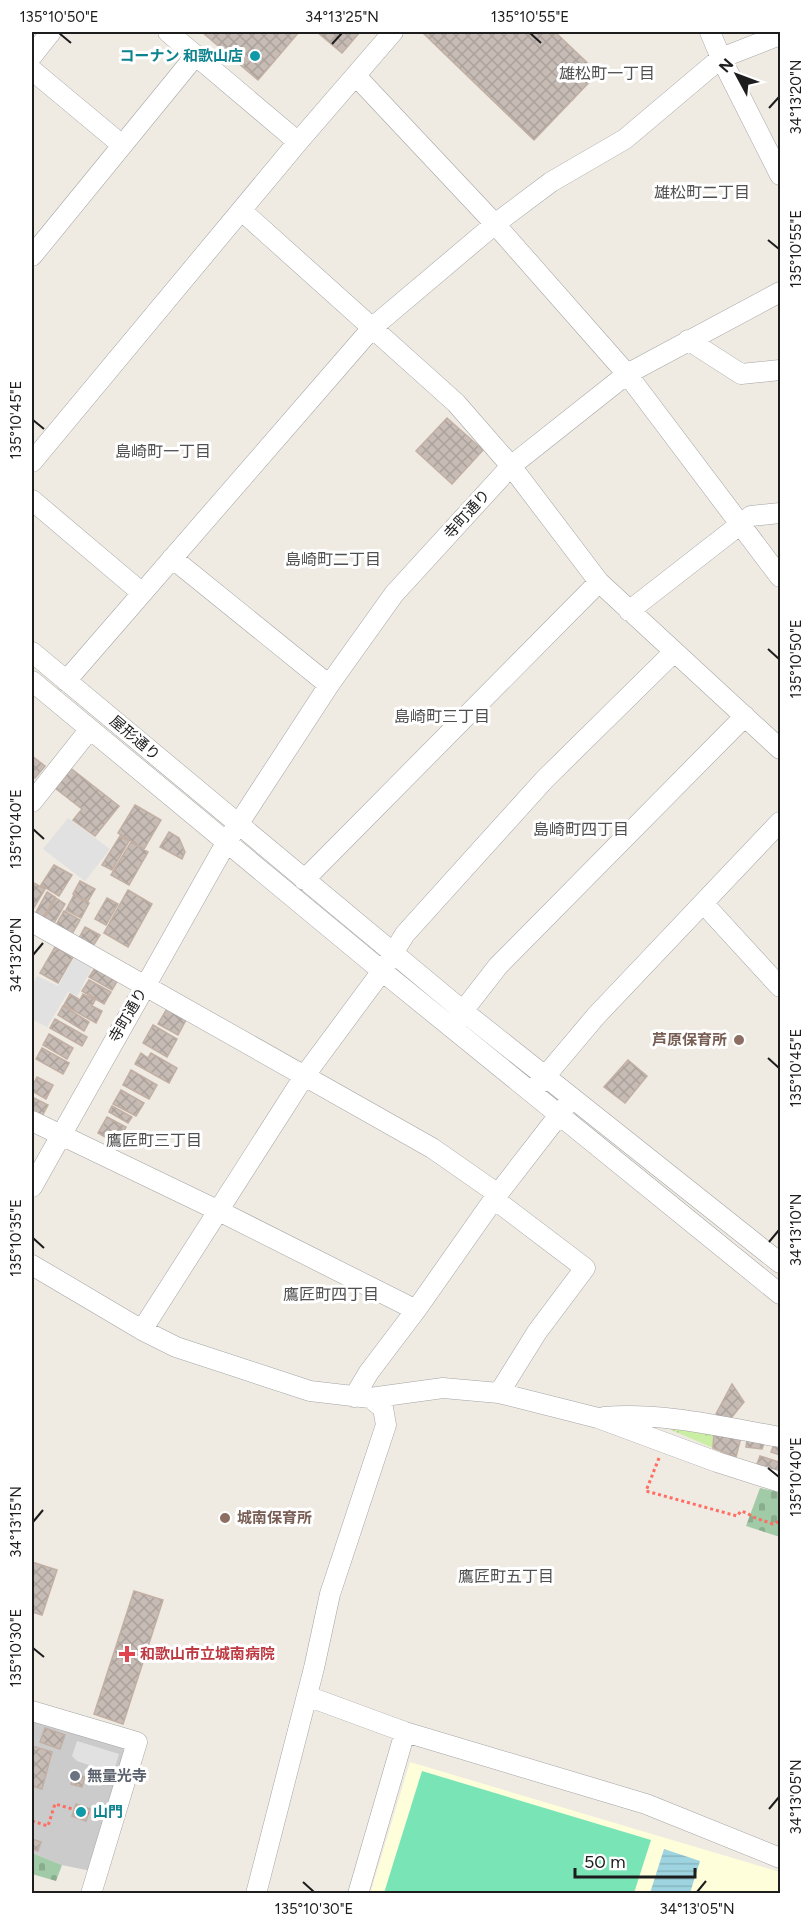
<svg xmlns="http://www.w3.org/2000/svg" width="812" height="1925" font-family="Figtree,'Noto Sans JP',sans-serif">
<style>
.education{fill:#fffedb}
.religious{fill:#cbcbcb}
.grass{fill:url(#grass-tufts)}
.cemetery{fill:url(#cemetery-stones)}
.pitch{fill:#79e5b7}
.parking{fill:#e1e1e1}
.water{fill:url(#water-rules)}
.building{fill:url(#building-cross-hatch);stroke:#c2afa3;stroke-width:1.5}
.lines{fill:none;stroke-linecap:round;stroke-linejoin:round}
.minor-casing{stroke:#a4a4a4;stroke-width:21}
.path{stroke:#ff6d63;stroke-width:3;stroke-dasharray:3 3;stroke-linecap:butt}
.minor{stroke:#fff;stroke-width:20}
.ticks{fill:none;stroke:#1d1d1d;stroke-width:2}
.culture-dot{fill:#0f9aa8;stroke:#fff;stroke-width:2}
.education-dot{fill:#8d6e63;stroke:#fff;stroke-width:2}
.health-dot{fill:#e0444e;stroke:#fff;stroke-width:2}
.worship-dot{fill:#6b7280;stroke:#fff;stroke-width:2}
.labels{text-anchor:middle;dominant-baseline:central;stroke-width:6;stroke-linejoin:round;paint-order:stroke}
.culture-label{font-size:15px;font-weight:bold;fill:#0d838f;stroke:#fff;text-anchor:end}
.street-label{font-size:15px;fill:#1d1d1d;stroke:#fff}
.education-label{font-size:15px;font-weight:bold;fill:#785e54;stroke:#fff;text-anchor:end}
.health-label{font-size:15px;font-weight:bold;fill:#be3a42;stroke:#fff;text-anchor:start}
.worship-label{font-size:15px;font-weight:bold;fill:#5b616d;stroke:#fff;text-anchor:start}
.neighbourhood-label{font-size:16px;fill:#505050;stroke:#fff}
.neatline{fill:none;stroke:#1d1d1d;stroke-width:2}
.ticks-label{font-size:15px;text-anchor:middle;fill:#1d1d1d}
</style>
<defs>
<pattern id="grass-tufts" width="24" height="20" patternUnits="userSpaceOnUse" patternTransform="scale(1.5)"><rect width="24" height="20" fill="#caeea3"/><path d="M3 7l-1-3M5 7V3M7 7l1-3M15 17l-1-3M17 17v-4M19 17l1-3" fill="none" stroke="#adcc8c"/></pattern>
<pattern id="cemetery-stones" width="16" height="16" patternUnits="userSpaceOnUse" patternTransform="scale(1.5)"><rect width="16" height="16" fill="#a1caa6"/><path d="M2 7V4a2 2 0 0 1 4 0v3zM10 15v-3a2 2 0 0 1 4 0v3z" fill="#8aad8e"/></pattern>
<pattern id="water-rules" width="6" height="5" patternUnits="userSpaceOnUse" patternTransform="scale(1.5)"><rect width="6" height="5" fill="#9ed4e0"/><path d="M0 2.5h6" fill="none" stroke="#88b6c0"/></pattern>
<pattern id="building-cross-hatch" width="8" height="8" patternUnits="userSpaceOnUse" patternTransform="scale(1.5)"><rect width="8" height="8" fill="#c7bcb5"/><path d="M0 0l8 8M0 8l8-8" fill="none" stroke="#aaa19b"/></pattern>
</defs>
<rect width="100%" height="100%" fill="#efeae2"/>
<!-- education -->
<path class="education" d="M410,1762L780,1872V1893L370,1894Z"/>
<!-- religious -->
<path class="religious" d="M32,1720L121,1745L126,1750L91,1871L62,1865L32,1853Z"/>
<!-- grass -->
<path class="grass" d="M669,1429L714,1432L713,1448Z"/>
<!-- cemetery -->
<path class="cemetery" d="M760,1488L780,1492V1537L746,1526Z
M32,1853L62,1865L56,1881L32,1874Z"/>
<!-- pitch -->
<path class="pitch" d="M422,1771L651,1840L634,1893H384Z"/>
<!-- parking -->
<path class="parking" d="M68,818L110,849L85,881L43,849Z
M76,954L94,964L77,996L68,992L47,1027L32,1019V986L37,976L58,986Z
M77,1741L119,1754L110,1784L89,1779L92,1766L77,1761L72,1756Z"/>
<!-- water -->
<path class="water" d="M664,1849L700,1861L690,1893H650Z"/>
<!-- building -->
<path class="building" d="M202,32H299L258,80Z
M317,32H360L342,53Z
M422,32H555L598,73L534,140Z
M447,418L483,450L452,484L416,451Z
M32,756L45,766L35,778L32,776Z
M68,766L119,806L95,836L73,820L82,809L51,785Z
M135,805L161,820L144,849L118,833Z
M169,832L179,838L185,852L182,859L160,847Z
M120,836L129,841L112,870L102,865Z
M131,842L148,852L129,885L111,875Z
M54,865L72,875L59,896L41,885Z
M80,881L95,889L88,901L73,894Z
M32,882L45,889L32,911Z
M128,890L152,904L128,947L104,933Z
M47,892L55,897L43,918L35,914Z
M74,895L89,903L81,918L66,910Z
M56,898L65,904L53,925L44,919Z
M107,898L118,904L106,925L95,919Z
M64,911L80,920L72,934L56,925Z
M85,927L100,935L93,946L79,938Z
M55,947L73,957L58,983L40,973Z
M97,965L119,978L112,990L89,977Z
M89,980L111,992L104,1004L82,991Z
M70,994L80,1000L83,994L95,1000L92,1006L102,1011L96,1023L64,1005Z
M63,1006L89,1022L84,1031L58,1015Z
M168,1007L187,1018L178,1035L158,1024Z
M55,1019L87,1037L82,1046L50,1028Z
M153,1025L177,1039L167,1057L143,1043Z
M49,1034L73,1048L67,1059L43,1045Z
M42,1048L69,1063L63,1074L36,1059Z
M141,1053L148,1058L151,1053L177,1068L169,1083L135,1064Z
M628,1060L647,1076L625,1103L604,1087Z
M131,1070L157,1085L149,1099L123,1085Z
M37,1077L53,1085L46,1099L32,1091V1087Z
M121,1090L144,1103L136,1116L113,1104Z
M34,1098L48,1105L41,1118L32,1113V1103Z
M112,1106L132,1117L128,1123L109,1112Z
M107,1117L126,1127L117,1144L98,1133Z
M732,1384L744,1402L724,1427L716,1414Z
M714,1432L741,1437L736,1457L713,1448Z
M748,1433L767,1436L762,1449L746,1447Z
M776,1439L780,1441V1455L771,1452Z
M760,1456L779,1462L777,1472L757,1464Z
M32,1562L57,1570L42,1615L32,1612Z
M134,1591L163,1600L123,1724L94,1714Z
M45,1728L65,1735L60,1749L40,1742Z
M32,1746L52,1752L42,1789L32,1786Z
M75,1774L85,1777L82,1787L71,1784Z
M76,1804L90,1809L86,1821L72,1816Z
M32,1839L41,1842L38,1851L32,1849Z"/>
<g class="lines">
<defs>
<path id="minor" d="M168,32L298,142
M710,32L721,58L780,175
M32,56L51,32
M32,70L122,145
M356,76L495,224L627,374L780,577
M242,211L456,403L511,466L599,582L780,749
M32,256L196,55
M688,340L741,374L780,370
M32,462L298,142L393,32
M32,500L142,593
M172,558L329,685
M629,611L751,516L780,513
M32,652L463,1011L780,1263
M32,681L382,971L780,1294
M66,681L373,327L495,224L551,182L625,139L721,58L780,35
M32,802L90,729
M304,880L599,582
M703,903L780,987
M32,922L432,1148L498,1194
M456,1020L498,966L745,716
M537,1086L596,1016L780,822
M32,1121L217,1210L416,1310
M32,1187L226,843L329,685L394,594L511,466L627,374L780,292
M494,1199L585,1268L537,1332L499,1393
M32,1265L142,1330L176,1347L310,1391L370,1398L443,1388L499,1393L598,1418L717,1462L780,1482
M142,1330L305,1075L382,971L405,934L545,779L673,653
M354,1397L369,1372L416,1310L494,1199L566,1106
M604,1417C662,1412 723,1427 780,1437
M307,1696L405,1732L646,1804L780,1858
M32,1711L137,1742L91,1894
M256,1894L314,1668L330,1594L386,1425L383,1408L370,1398
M358,1894L405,1732"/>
</defs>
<!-- minor casing -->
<use href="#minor" class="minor-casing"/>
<!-- path -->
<path class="path" d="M659,1458L646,1491L737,1516L741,1511L747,1513L753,1517L773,1524L777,1522L780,1523
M32,1821L48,1826L55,1804L97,1816"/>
<!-- minor -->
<use href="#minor" class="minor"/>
</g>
<!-- ticks -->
<path class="ticks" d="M59,33L71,43M530,33L541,43M332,44L342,33M769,108L779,97M768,240L779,249M33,420L44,429M768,649L779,659M33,829L44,839M33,955L43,943M768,1058L779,1068M33,1238L44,1248M769,1242L779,1230M768,1468L779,1477M33,1522L43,1510M33,1648L44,1657M769,1809L779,1797M303,1882L314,1892M697,1892L706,1881"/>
<!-- markers -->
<g class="culture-dot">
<circle cx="255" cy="56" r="6"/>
<circle cx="81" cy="1812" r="6"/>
</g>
<g class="education-dot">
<circle cx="739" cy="1040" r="6"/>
<circle cx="225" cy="1518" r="6"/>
</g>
<path class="health-dot" d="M124 1645h6v6h6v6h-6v6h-6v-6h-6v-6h6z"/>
<circle class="worship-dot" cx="75" cy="1776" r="6"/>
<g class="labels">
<!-- culture labels -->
<g class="culture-label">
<text x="243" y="56">コーナン 和歌山店</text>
<text x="93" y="1812" text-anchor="start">山門</text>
</g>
<!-- street labels -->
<g class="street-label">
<text transform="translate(467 514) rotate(-48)">寺町通り</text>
<text transform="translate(135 738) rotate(40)">屋形通り</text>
<text transform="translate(128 1015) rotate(-60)">寺町通り</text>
</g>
<!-- education labels -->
<g class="education-label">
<text x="727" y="1040">芦原保育所</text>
<text x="237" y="1518" text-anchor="start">城南保育所</text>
</g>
<!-- health labels -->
<g class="health-label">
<text x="140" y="1654">和歌山市立城南病院</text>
</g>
<!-- worship labels -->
<g class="worship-label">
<text x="87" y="1776">無量光寺</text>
</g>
<!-- neighbourhood labels -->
<g class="neighbourhood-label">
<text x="607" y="73">雄松町一丁目</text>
<text x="702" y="192">雄松町二丁目</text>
<text x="163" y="451">島崎町一丁目</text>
<text x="333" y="559">島崎町二丁目</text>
<text x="442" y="716">島崎町三丁目</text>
<text x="581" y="829">島崎町四丁目</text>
<text x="154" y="1140">鷹匠町三丁目</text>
<text x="331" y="1294">鷹匠町四丁目</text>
<text x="506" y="1576">鷹匠町五丁目</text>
</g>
</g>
<!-- border -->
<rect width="812" height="1925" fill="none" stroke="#ffffff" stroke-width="66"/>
<!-- north arrow -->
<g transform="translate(737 75) rotate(311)" stroke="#ffffff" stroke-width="4.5" paint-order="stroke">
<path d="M0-4.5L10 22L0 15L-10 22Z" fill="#1d1d1d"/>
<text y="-9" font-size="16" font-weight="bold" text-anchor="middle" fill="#1d1d1d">N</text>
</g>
<!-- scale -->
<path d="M575 1868v9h120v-9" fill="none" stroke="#1d1d1d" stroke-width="3"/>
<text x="584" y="1868" font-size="18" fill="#1d1d1d" stroke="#ffffff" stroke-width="4.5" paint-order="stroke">50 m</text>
<rect x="33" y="33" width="746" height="1859" class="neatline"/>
<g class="ticks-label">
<text x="59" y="22">135°10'50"E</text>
<text x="342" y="22">34°13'25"N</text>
<text x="530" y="22">135°10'55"E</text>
<text transform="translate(796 97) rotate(-90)" y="5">34°13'20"N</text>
<text transform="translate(796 249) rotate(-90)" y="5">135°10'55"E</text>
<text transform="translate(16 420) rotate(-90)" y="5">135°10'45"E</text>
<text transform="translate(796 659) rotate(-90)" y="5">135°10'50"E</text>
<text transform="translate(16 829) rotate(-90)" y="5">135°10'40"E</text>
<text transform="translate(16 955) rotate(-90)" y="5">34°13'20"N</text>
<text transform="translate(796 1068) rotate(-90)" y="5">135°10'45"E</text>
<text transform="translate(796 1230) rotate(-90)" y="5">34°13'10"N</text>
<text transform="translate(16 1238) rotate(-90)" y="5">135°10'35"E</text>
<text transform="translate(796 1477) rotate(-90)" y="5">135°10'40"E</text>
<text transform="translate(16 1522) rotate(-90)" y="5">34°13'15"N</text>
<text transform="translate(16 1648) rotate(-90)" y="5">135°10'30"E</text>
<text transform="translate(796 1797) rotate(-90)" y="5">34°13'05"N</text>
<text x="314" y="1914">135°10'30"E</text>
<text x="697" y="1914">34°13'05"N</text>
</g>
</svg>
